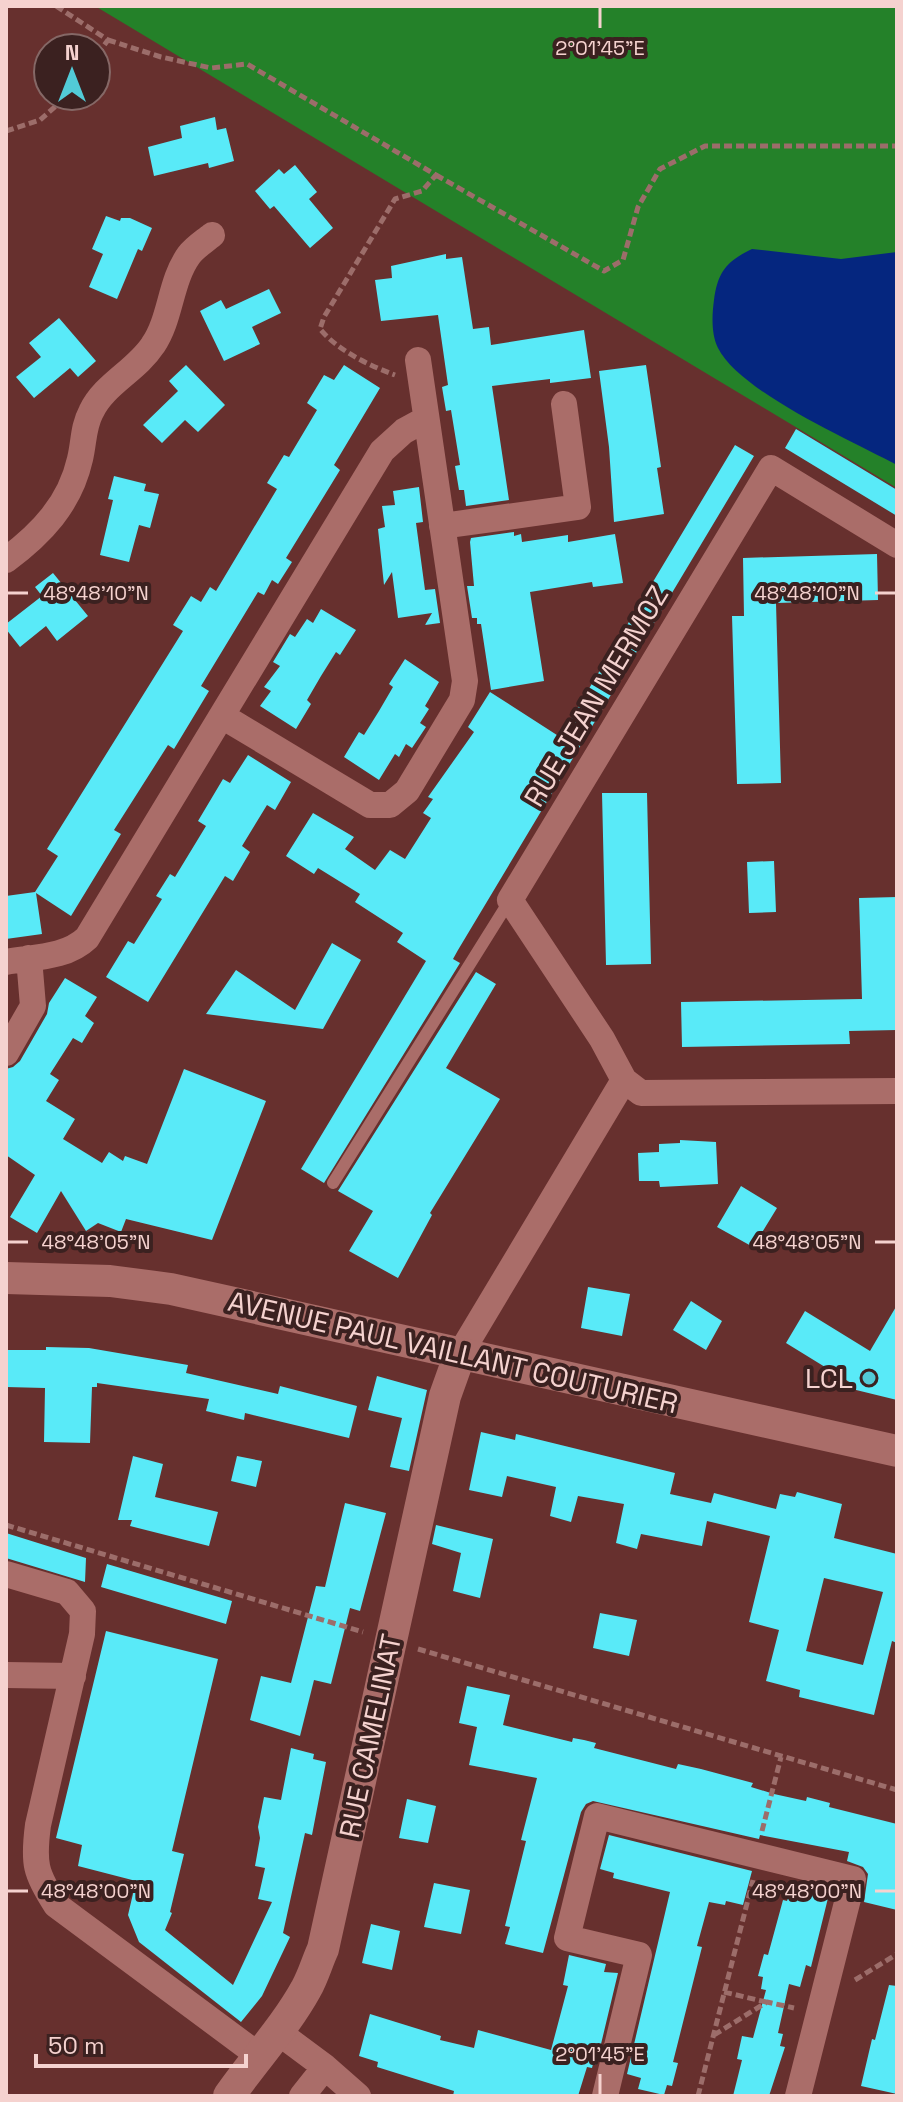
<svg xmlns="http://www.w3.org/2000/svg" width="903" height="2102" font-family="'Space Grotesk',sans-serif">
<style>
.green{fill:#248129}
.water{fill:#05267f}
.building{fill:#59eaf8;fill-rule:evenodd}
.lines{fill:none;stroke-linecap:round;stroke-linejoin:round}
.path{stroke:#9c6d6a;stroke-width:5;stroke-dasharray:8 4;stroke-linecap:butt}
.service{stroke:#aa6d69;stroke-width:12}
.minor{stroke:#aa6d69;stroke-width:26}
.tertiary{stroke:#aa6d69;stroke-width:32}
.ticks{fill:none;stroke:#f5d2cf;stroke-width:3}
.poi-dot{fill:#52cbd7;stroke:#3b2120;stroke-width:3}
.labels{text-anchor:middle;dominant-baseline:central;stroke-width:8;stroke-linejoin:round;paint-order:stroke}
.street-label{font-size:28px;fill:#f5d2cf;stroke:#3b2120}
.poi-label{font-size:28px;fill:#f5d2cf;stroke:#3b2120;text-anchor:end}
.ticks-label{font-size:20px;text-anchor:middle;fill:#f5d2cf;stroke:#3b2120;stroke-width:8;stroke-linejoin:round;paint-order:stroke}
</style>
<rect width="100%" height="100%" fill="#67302e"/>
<!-- green -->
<path class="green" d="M95,6H897V488Z"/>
<!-- water -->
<path class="water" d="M752,249L841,259L897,252V465C852,441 740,392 718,348C711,334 712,315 714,300C718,271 727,261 752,249Z"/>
<!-- building -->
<path class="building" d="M215,117L217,130L226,128L234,161L209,168L208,163L154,176L148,147L182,138L180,126Z
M295,165L317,192L309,199L333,228L310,248L274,206L270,209L255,191L279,169L284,174Z
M106,216L120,221L121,218H130L152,228L142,251L138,249L117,299L89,287L103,254L92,249Z
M446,254V259L462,257L473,329L489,327L491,345L584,330L591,378L550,383V379L492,386L509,500L466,506L464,490H459L455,466L460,465L451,410L446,411L442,387L448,385L438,315L381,321L375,280L392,278L391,266Z
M269,289L281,313L252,327L260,344L224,361L200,311L221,300L226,309Z
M59,318L96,361L78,377L70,368L34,398L16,377L41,357L29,343Z
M186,365L225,405L198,432L185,420L162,443L143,425L178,391L169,381Z
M344,365L380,388L334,465L340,470L286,558L292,562L278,584L272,580L264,595L258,592L201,686L209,691L174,749L168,745L114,830L121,834L71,916L36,893L42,934L6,939V896L35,892L58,856L47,849L183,631L173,625L191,596L201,602L210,587L216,591L277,489L267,483L284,455L289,457L317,410L307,403L324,375L334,380Z
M646,365L661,467L657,468L664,514L614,522L609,447L599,371Z
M796,429L897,490V516L785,448Z
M735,445L754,456L458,950L453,959L460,963L324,1183L301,1169L426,961L397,942L403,933L355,902L360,894L318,868L314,874L286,856L313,813L354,837L345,849L375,870L390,850L405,859L431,818L423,813L433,799L428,797L474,732L468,727L490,692L560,737Z
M114,476L146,484L144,491L159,494L150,528L139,525L129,562L100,555L113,500L108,499Z
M419,487L423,522L416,523L425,590L435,589L440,623L425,625L432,613L398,618L392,572L384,585L378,529L385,527L382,506L395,505L393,491Z
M514,532V536L521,534L522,542L568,535V542L615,534L623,583L593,587L592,582L530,592L544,681L491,690L481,624H477V618H472L467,586H474L470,542L471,538Z
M877,554L878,600L776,603L781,783L737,784L732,616H744L743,558Z
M53,573L88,616L57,641L46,626L20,647L6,629V624L42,596L35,587Z
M321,609L356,630L340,655L336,652L321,676L307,700L311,704L296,729L260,706L271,691L264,687L280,666L273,662L290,634L295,637L307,619L313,623Z
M405,659L439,682L425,706L429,709L420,723L426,727L412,748L406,744L399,757L395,754L379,780L344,757L359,732L364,735L379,711L393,687L389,684Z
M248,755L291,782L275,810L267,805L242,846L250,852L233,881L225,876L148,1002L106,977L128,941L134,944L162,899L156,896L170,874L175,877L206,826L198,821L223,779L230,783Z
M602,793H647L651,964L606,965Z
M774,861L776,912L749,913L747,862Z
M897,897V1030L849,1031L850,1044L682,1047L681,1002L862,999L859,898Z
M332,943L361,960L323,1029L206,1014L236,970L295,1010Z
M476,972L496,984L446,1068L500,1099L430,1213L432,1215L398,1278L349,1251L373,1211L338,1191Z
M65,978L97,997L85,1016L94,1023L82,1043L73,1038L50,1074L59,1080L46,1101L75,1119L63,1139L102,1163L109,1152L123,1161L125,1156L147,1164L184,1069L266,1101L212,1240L126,1219L121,1232L98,1223L86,1231L61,1191L37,1233L10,1217L35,1175L6,1155V1069L13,1067L20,1061L47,1014L49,1003Z
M680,1140L716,1142L718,1184L660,1187L659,1181H639L638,1153L659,1152V1144L680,1143Z
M741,1186L777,1208L753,1247L717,1227Z
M588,1287L630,1294L622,1336L581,1328Z
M691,1301L722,1321L706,1350L673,1330Z
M897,1305V1400L848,1388L851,1383L786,1343L805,1311L870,1351Z
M46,1347L89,1348L188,1365L186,1373L278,1394L280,1386L357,1406L349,1438L245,1413L244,1420L206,1411L209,1399L97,1383V1387H92L90,1443L44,1442L45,1388L6,1387V1350H46Z
M377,1376L427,1390L409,1471L390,1467L402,1418L368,1410Z
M481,1432L515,1440L516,1434L675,1473L670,1494L711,1503L714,1493L776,1509L780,1494L795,1497L797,1492L842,1504L834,1538L897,1554V1643L892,1641L874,1715L799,1697L800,1690L766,1681L779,1630L749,1622L770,1536L707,1521L702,1546L641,1534L637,1549L616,1543L624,1504L578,1496L571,1522L550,1516L556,1487L507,1476L502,1497L469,1490ZM824,1578L883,1592L863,1665L806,1651Z
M133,1456L163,1464L155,1497L218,1512L209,1546L130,1526L132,1520H118Z
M237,1456L262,1461L256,1487L231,1481Z
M345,1503L386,1513L360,1611L350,1608L331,1684L314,1680L300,1736L250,1720L261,1676L291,1683L316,1586L325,1587Z
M436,1525L493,1539L480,1598L453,1591L461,1553L432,1544Z
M6,1533L86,1558L85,1582L6,1558Z
M107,1564L232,1601L226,1624L101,1587Z
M600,1613L637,1620L629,1656L593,1648Z
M106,1631L218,1659L172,1851L184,1854L170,1912L172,1913L165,1930L233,1985L272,1902L258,1899L265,1868L255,1866L260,1838L258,1827L264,1797L281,1800L291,1748L314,1754L313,1759L326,1762L312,1835L305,1833L283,1933L290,1937L262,1996L241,2022L139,1942L128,1915L136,1881L78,1866L82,1845L56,1838Z
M467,1686L510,1695L503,1725L572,1742L573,1738L584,1740L596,1743L594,1748L676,1769L678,1764L701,1769L753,1783L751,1787L774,1794L806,1801L807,1797L830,1803L829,1807L897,1824V1910L864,1902L868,1874L863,1867L847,1861L849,1852L760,1835L759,1839L593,1801L586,1804L581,1812L543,1953L505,1944L510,1927L505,1926L526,1841L521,1840L537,1778L469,1765L477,1727L459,1723Z
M407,1799L436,1806L428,1843L399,1838Z
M609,1835L752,1871L743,1905L726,1901L725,1905L709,1902L697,1946L702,1947L673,2062L678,2063L672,2086L667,2085L664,2095L638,2089L641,2078L627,2074L670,1892L613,1878L614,1873L600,1869Z
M434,1883L470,1890L461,1934L424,1927Z
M792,1884L829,1894L811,1967L806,1965L800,1987L789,1984L778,2033L783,2034L780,2046L785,2047L769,2096H733L742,2060L737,2059L742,2036L753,2038L766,1990L761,1989L763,1977L758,1976L764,1954L768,1955L783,1900L787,1901Z
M371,1924L400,1931L392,1970L362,1963Z
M569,1955L606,1964L604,1972L618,1973L596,2065L593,2064L592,2068L587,2067L578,2096H453L454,2091L377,2067L378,2062L359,2056L370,2014L441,2036L440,2040L474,2048L478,2030L551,2050L568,1986L563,1985Z
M889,1985L897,1986V2094L861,2086L872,2039L875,2040Z"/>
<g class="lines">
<!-- path -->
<path class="path" d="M56,6L108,40L96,56
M108,40L161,57L211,68L247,64L436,175L422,191L395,199L324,317L320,329C337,350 370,366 395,375
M6,131L40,120L67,96
M436,175L604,271L623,260L638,207L660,169L705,146H897
M6,1525L363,1632
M418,1649L897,1790
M762,1831L781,1757
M855,1980L897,1954
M724,1992L766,2002
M714,2035L767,2002L794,2008
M698,2096L753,1880"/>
<!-- service -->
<path class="service" d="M333,1183L510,900"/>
<!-- minor -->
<path class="minor" d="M442,526L578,507L564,404
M897,545L771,468L510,900L602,1039L624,1080L641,1093L897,1091
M6,560C41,534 70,504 80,459C84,443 83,427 91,412C104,384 136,371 153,345C171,319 170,281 189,255C195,247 205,241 212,235
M222,716L370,805H390L407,791L462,700L465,681L418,360
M6,962C34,957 66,958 87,938L382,451L404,431L426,419
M6,1053L33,1006L29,958
M460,1354L624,1080
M6,1574L67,1592L83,1611L82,1634L38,1825C33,1863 35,1873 56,1905L258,2055
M6,1675L73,1676
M278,2032L325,2067L358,2096
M302,2096L325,2067
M605,2096L639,1955L567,1938L597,1816L853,1879L798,2096"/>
<!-- tertiary -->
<path class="tertiary" d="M6,1278L110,1281L171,1289L897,1451
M229,2096C254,2060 285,2027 306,1989C313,1977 317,1962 323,1949L445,1396L460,1354"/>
</g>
<!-- ticks -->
<path class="ticks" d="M600,8V28M8,593H28M875,593H895M8,1242H28M875,1242H895M8,1891H28M875,1891H895M600,2074V2094"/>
<!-- markers -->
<circle class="poi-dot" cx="869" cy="1378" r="8"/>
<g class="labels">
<!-- street labels -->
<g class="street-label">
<text transform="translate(596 696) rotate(-59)">RUE JEAN MERMOZ</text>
<text transform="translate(453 1352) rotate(13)">AVENUE PAUL VAILLANT COUTURIER</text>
<text transform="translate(370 1736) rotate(-78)">RUE CAMELINAT</text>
</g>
<!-- poi labels -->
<g class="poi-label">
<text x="853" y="1378">LCL</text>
</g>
</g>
<g class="ticks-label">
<text x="600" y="55">2°01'45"E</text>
<text x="96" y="600">48°48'10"N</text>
<text x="807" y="600">48°48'10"N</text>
<text x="96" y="1249">48°48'05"N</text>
<text x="807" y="1249">48°48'05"N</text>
<text x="96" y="1898">48°48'00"N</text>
<text x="807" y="1898">48°48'00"N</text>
<text x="600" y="2061">2°01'45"E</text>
</g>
<!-- border -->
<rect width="903" height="2102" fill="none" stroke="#f5d2cf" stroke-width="16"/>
<!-- north arrow -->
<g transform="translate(72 72)"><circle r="38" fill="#3b2120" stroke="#856866" stroke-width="2"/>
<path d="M0-6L14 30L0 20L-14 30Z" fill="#52cbd7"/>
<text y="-12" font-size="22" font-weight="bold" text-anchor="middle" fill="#f5d2cf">N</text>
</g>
<!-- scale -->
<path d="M36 2054v12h210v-12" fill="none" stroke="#f5d2cf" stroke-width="4"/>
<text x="48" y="2054" font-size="24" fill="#f5d2cf" stroke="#3b2120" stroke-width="6" paint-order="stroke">50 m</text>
</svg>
